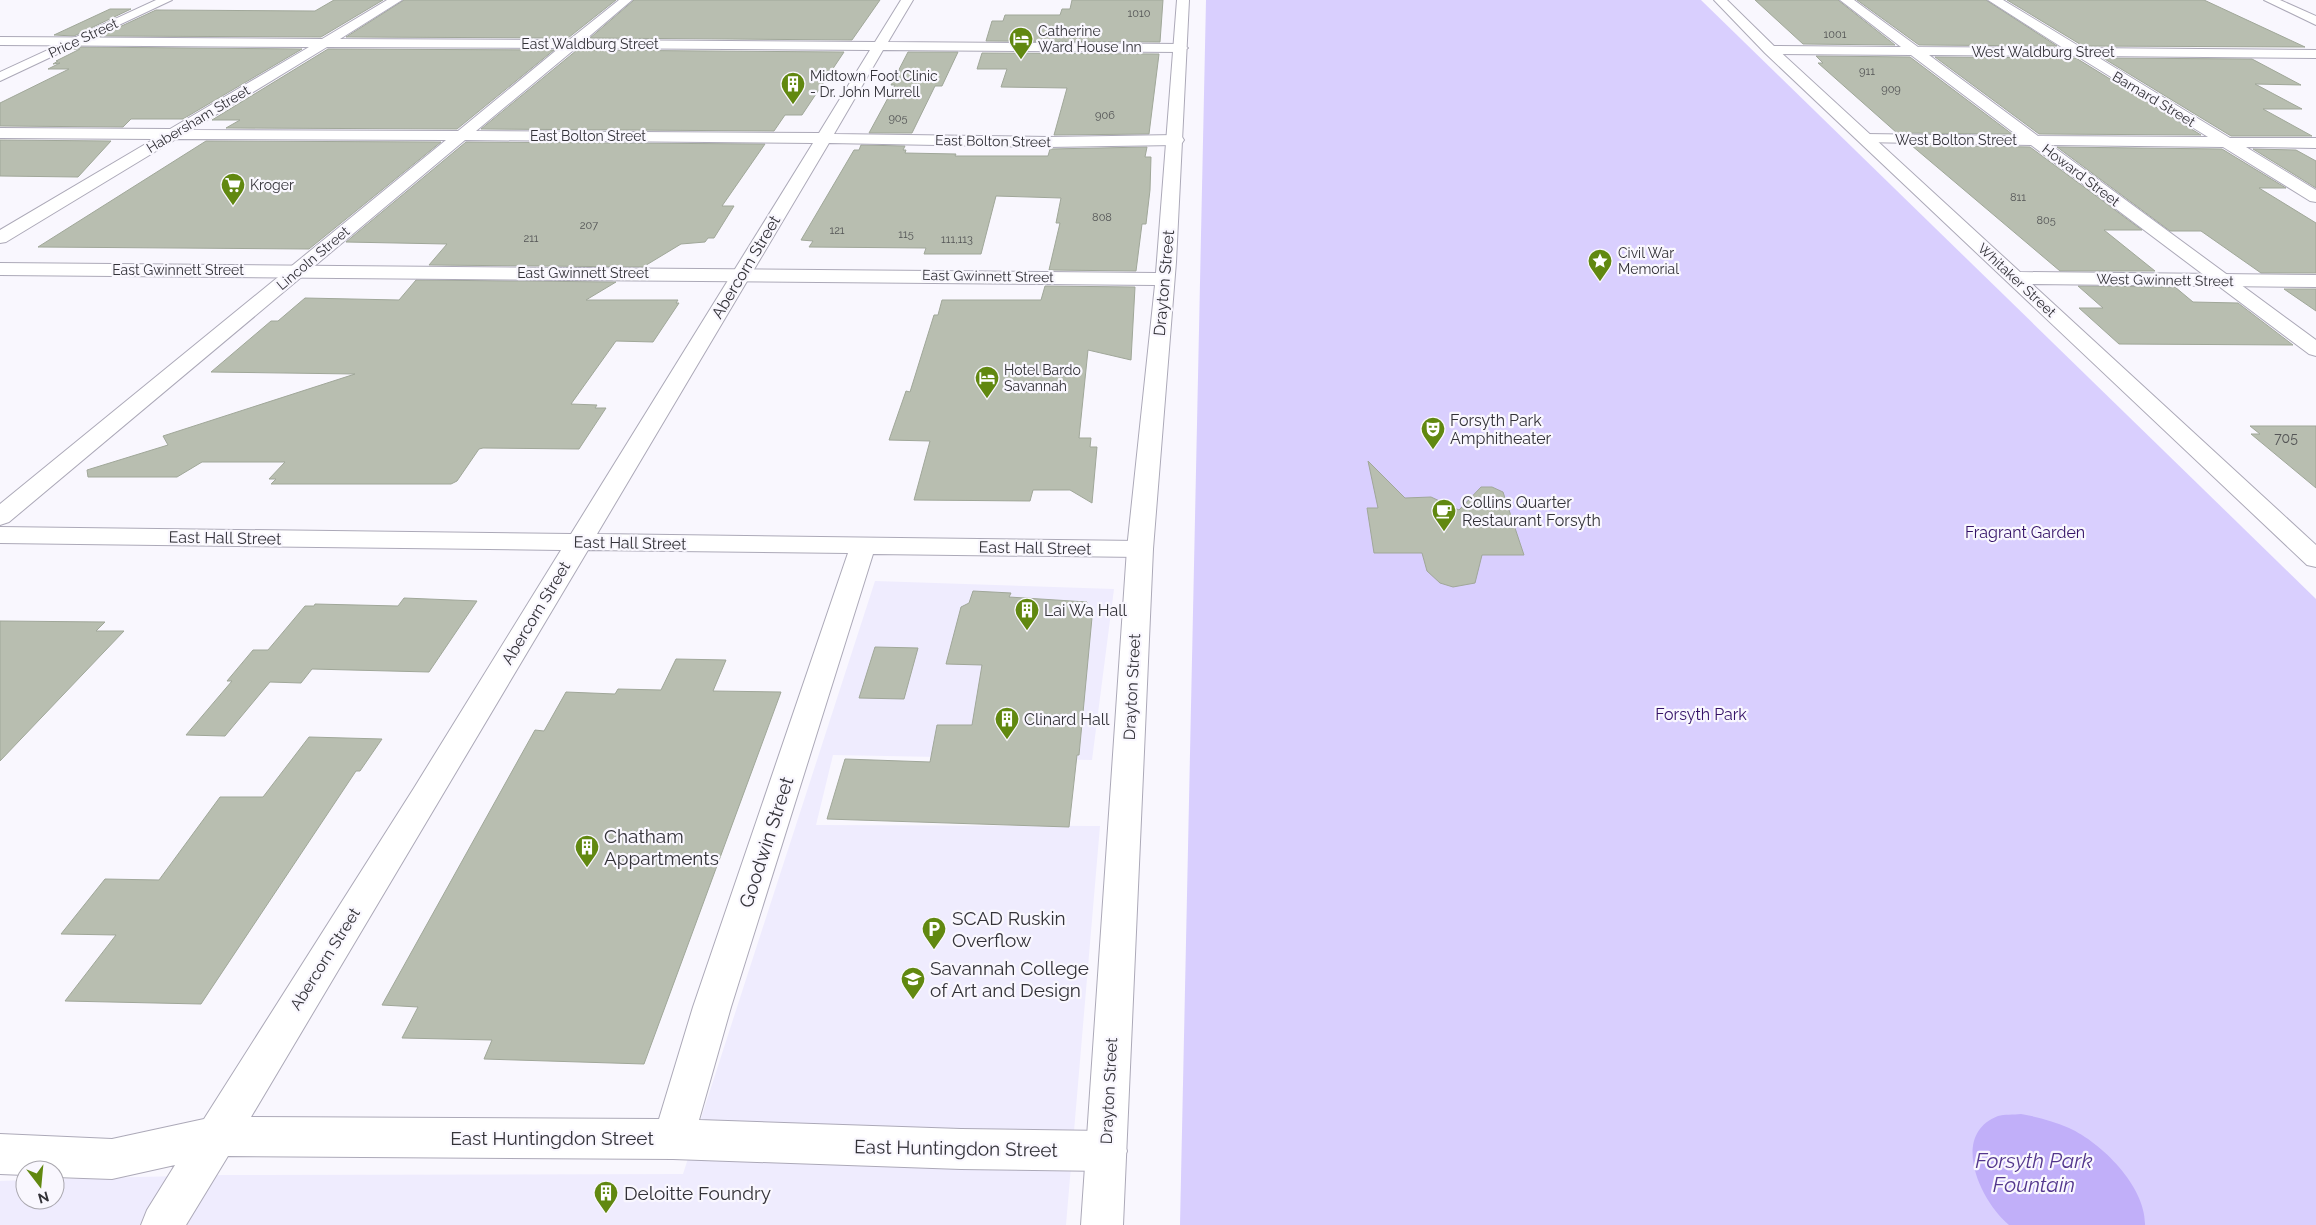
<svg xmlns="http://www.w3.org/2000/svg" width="2316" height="1225" font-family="Raleway,sans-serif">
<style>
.built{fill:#efecfe}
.green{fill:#d9cffe}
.water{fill:#c1aff9}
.building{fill:#b8beb0;stroke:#a0a799}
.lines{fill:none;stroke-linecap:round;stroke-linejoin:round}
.minor-casing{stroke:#aca9b8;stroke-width:2}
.major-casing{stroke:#aca9b8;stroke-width:2}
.minor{fill:#fff;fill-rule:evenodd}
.major{fill:#fff;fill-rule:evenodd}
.labels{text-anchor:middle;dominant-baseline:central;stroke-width:4.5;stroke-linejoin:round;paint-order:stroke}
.far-number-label{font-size:11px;fill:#545556}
.far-poi-label{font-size:14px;fill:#333238;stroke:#f9f7fe;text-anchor:start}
.far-street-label{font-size:14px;fill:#333238;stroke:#f9f7fe}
.number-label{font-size:14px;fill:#545556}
.street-label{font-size:16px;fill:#333238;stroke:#f9f7fe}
.poi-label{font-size:16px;fill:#333238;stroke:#f9f7fe;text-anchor:start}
.park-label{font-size:16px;fill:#341267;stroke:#f9f7fe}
.near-poi-label{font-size:19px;fill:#333238;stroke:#f9f7fe;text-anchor:start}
.near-street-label{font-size:19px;fill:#333238;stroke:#f9f7fe}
.near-water-label{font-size:21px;font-style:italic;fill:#53378d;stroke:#f9f7fe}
</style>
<rect width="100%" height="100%" fill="#f9f7fe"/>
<!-- built -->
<path class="built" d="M875,581L1114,589L1092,760L833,755L816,825L1100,826L1066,1225H0V1181L25,1180V1200H55V1179L223,1175L683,1174Z"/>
<!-- green -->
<path class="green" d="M1206,0H1701L2316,599V1225H1180Z"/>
<!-- water -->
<path class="water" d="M2021,1114C2038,1117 2053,1121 2069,1128C2102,1143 2146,1187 2145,1225H2009C1981,1202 1949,1135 1998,1116C2004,1114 2014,1115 2021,1114Z"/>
<!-- building -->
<path class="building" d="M334,0H383L321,37L100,36L156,10L315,11Z
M404,0H616L568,38L346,37Z
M634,0H880L852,40L590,38Z
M1072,0H1163L1160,42L986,41L992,21H1003L1005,15H1060L1062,9H1070Z
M1755,0H1838L1895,45L1803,44Z
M1857,0H1986L2057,46L1919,45Z
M2007,0H2204L2305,47L2083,46Z
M110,9H131L74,36L54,35Z
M76,47L302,49L183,119H131L123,127L0,126V103L69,69H48L60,63L53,64L58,61H56L80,49H71Z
M328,49L554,50L457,129L226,128L240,120H212Z
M577,50L844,52L802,115H785L774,131L481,129Z
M908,52H958L942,86H935L912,133H869L895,85H891Z
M982,53L1159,54L1149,134L1054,135L1067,88L1001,87L1007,69H977Z
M1816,56L1910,57L2012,134L1897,133L1818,63H1823Z
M1935,57L2076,58L2201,135L2039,134Z
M2103,58L2252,59L2301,85L2255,84L2302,109H2263L2312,136H2231Z
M0,140L111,141L78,177L0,176Z
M206,141L441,142L309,249L38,247Z
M466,142L765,144L722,206H734L714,238H708L705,242L681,244L643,267L429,265L447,244L346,242Z
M861,145L905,146L903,150H906L905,153L956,154L955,156H1048L1050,149L1147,147L1145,157H1151L1150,190L1146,224H1142L1136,271L1049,270L1060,223H1056L1061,198L996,196L981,254H924L926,248L809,247L813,241L801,240L854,150H859Z
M1911,145L2030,147L2142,230H2104L2155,271H2060Z
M2057,147L2222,149L2286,188H2259L2316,223V273H2261L2201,231H2170Z
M2253,149L2296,150L2316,161V188Z
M416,280L616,282L586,300H678L676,303H679L653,342L616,341L571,404L597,405L595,408H606L579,449L483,448L479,449L457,481L451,484H271L276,479H269L285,462H202L177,477H88L87,470L168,445L163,436L355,374L211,372L271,321H278L305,298L399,300Z
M1045,286L1135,287L1131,360L1088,350L1079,438H1091L1090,447H1097L1092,503L1070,490H1033L1030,501L914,500L930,441L889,440L906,391L910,392L934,315H938L942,300H1041Z
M2078,286L2175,287L2193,302L2238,303L2293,345L2119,344L2079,308H2103Z
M2284,289H2316V311Z
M2250,426H2316V488L2251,434H2260Z
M1368,461L1405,498L1431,497L1459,510L1481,487H1492L1503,492L1524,555H1482L1475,583L1453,587L1440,583L1427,571L1422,553H1374L1367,508H1378Z
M973,591L1011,593L1009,597L1087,602L1086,607H1093L1079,755H1077L1069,827L827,819L845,759L930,762L937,725H972L982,665L946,664L961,607L969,603Z
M404,598L477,601L429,672L312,669L301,683L270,682L225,736L186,735L232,681H227L253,650H268L305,606H314L315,604L398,606Z
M0,621L105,622L96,631H124L0,761Z
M875,647L918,648L904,699L859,698Z
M676,659L726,660L713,691L781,692L644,1064L484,1059L492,1040L402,1038L418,1007L382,1005L535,730L544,731L566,692L615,694L618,689L661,690Z
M309,737L382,739L360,771H356L201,1004L65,1001L116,935L61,934L105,879L159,880L220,797H263Z"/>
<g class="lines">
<defs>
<path id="minor" d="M387,0H402L340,39L569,40L619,0H632L585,40L875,42L901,0H913L888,42L1181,44L1188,48L1181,52L883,50L834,134L1048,137L1176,135L1182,137L1184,140L1182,143L1176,145L1048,147L829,143L597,534L1140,541L1149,543L1153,549L1149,555L1140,557L873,554L731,1007L699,1120L961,1129L1106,1131L1121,1137L1127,1151L1121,1165L1106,1171L961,1169L673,1159L228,1156L186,1225H141L147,1210L175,1165L112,1179L55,1177V1170H25V1175L0,1174V1134L112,1139L204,1119L414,788L561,550L0,543V527L571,534L813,143L465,140L9,522L0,525V504L446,140L176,139L6,242L0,243V230L154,139L0,138V128L170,129L309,47L0,45V37L322,39ZM327,47L559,48L458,131L191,130ZM576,48L870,50L819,133L476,131ZM588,550L848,553L693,1007L659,1119L251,1117Z
M1840,0H1854L1918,47L2063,48L1988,0H2003L2082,48L2316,50V58L2096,56L2230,138H2316V148L2246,147L2316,190V202L2310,201L2223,147L2051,145L2316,340V356L2309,354L2031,145L1860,142L1858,139L1860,136L1866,134L2018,136L1911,55L1770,54L1763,50L1770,46L1901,47ZM1929,55L2077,56L2208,137L2038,136Z
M2264,0H2280L2316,16V25Z"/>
<path id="major" d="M156,0H172L0,81V72Z
M1177,0H1189L1176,262L1153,549L1123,1225H1081L1127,549L1155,285L0,275V263L1156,273Z
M1714,0H1727L1775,47L2020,272L2316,275V287L2032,284L2316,545V567L2307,565L1765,53Z"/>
</defs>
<!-- minor casing -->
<use href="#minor" class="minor-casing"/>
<!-- major casing -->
<use href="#major" class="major-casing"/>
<!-- minor -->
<use href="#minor" class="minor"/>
<!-- major -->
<use href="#major" class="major"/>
</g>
<!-- icons -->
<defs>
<symbol id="hotel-pin" viewBox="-11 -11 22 30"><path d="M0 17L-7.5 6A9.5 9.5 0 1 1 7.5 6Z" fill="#618810" stroke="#f9f7fe"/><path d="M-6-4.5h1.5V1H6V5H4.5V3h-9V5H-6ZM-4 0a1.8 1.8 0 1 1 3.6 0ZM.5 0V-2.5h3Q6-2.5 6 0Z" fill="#fff"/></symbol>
<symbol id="building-pin" viewBox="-11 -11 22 30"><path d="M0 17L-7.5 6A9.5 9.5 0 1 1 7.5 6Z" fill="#618810" stroke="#f9f7fe"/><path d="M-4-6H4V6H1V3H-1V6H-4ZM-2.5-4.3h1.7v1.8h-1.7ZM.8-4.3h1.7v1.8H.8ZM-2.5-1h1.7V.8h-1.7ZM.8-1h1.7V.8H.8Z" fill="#fff"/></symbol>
<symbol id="supermarket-pin" viewBox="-11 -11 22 30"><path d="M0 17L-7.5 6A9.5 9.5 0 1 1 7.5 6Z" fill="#618810" stroke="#f9f7fe"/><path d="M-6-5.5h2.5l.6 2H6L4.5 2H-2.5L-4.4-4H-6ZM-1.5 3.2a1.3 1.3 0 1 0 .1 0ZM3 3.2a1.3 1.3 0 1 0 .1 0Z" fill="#fff"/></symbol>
<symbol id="sight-pin" viewBox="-11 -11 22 30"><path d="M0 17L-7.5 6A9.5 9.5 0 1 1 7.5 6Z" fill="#618810" stroke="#f9f7fe"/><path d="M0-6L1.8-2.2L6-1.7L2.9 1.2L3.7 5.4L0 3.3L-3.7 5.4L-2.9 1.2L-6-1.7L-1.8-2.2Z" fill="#fff"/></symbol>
<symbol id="theatre-pin" viewBox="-11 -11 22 30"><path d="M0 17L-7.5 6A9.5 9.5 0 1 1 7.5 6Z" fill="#618810" stroke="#f9f7fe"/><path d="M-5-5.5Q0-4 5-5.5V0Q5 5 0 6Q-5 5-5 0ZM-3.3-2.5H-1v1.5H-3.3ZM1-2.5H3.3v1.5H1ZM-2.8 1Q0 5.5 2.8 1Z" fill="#fff"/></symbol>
<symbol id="cafe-pin" viewBox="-11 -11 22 30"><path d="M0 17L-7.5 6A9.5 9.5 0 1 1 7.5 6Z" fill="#618810" stroke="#f9f7fe"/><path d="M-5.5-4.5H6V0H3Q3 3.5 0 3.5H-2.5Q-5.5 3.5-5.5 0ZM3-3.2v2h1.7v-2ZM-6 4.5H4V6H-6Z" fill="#fff"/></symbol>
<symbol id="parking-pin" viewBox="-11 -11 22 30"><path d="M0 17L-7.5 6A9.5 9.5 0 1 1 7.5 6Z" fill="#618810" stroke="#f9f7fe"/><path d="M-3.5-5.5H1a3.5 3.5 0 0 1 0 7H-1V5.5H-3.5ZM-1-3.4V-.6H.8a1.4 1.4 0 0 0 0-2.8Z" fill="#fff"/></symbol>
<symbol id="university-pin" viewBox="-11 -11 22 30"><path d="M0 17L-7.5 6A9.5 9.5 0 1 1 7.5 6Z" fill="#618810" stroke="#f9f7fe"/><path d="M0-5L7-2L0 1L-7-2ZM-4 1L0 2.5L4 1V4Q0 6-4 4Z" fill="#fff"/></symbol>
</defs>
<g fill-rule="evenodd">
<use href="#hotel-pin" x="1007" y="25" width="28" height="38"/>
<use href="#building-pin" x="779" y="70" width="28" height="38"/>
<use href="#supermarket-pin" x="219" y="171" width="28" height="38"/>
<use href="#sight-pin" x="1586" y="247" width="28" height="38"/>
<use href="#hotel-pin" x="973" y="364" width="28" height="38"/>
<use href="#theatre-pin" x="1419" y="415" width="28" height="38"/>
<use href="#cafe-pin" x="1430" y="497" width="28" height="38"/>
<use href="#building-pin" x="1013" y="596" width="28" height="38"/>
<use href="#building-pin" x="993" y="705" width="28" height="38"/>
<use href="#building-pin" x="573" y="833" width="28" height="38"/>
<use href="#parking-pin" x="920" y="915" width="28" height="38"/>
<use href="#university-pin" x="899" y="965" width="28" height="38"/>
<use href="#building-pin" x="592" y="1179" width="28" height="38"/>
</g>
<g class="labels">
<!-- far-number labels -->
<g class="far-number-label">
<text x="1139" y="13">1010</text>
<text x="1835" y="34">1001</text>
<text x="1867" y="71">911</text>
<text x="1891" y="89">909</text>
<text x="1105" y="115">906</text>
<text x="898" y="118">905</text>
<text x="2018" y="197">811</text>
<text x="1102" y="217">808</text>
<text x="2046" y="220">805</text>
<text x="589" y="225">207</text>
<text x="837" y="230">121</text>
<text x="906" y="234">115</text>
<text x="531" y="238">211</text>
<text x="957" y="239">111,113</text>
</g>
<!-- far-poi labels -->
<g class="far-poi-label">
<text x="1038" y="31">Catherine<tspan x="1038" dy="16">Ward House Inn</tspan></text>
<text x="810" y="76">Midtown Foot Clinic<tspan x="810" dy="16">- Dr. John Murrell</tspan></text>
<text x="250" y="185">Kroger</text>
<text x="1618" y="253">Civil War<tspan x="1618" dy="16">Memorial</tspan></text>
<text x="1004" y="370">Hotel Bardo<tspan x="1004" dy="16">Savannah</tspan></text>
</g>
<!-- far-street labels -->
<g class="far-street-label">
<text transform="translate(83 38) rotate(-25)">Price Street</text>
<text x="590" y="44">East Waldburg Street</text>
<text x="2043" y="52">West Waldburg Street</text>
<text transform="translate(2154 99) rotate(31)">Barnard Street</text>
<text transform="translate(198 119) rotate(-31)">Habersham Street</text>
<text x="588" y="136">East Bolton Street</text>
<text x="1956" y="140">West Bolton Street</text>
<text transform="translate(993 141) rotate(1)">East Bolton Street</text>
<text transform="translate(2081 175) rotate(37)">Howard Street</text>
<text transform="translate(313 258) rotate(-40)">Lincoln Street</text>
<text x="178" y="270">East Gwinnett Street</text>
<text x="583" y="273">East Gwinnett Street</text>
<text transform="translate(988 276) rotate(1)">East Gwinnett Street</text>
<text transform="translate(2017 280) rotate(43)">Whitaker Street</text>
<text transform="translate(2165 280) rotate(1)">West Gwinnett Street</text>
</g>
<!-- number labels -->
<g class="number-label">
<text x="2286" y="438">705</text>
</g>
<!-- street labels -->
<g class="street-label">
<text transform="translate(746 267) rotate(-59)">Abercorn Street</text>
<text transform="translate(1164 283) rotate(-85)">Drayton Street</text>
<text transform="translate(225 538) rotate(1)">East Hall Street</text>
<text transform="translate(630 543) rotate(1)">East Hall Street</text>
<text transform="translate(1035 548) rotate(1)">East Hall Street</text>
<text transform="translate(536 613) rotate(-59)">Abercorn Street</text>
<text transform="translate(1132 687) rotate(-87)">Drayton Street</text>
<text transform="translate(325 959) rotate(-58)">Abercorn Street</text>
<text transform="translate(1109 1091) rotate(-87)">Drayton Street</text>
</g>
<!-- poi labels -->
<g class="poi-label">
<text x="1450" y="420">Forsyth Park<tspan x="1450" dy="18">Amphitheater</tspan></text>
<text x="1462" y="502">Collins Quarter<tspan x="1462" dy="18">Restaurant Forsyth</tspan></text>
<text x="1044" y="610">Lai Wa Hall</text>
<text x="1024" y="719">Clinard Hall</text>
</g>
<!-- park labels -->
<g class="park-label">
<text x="2025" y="532">Fragrant Garden</text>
<text x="1701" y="714">Forsyth Park</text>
</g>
<!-- near-poi labels -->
<g class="near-poi-label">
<text x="604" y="836">Chatham<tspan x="604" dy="22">Appartments</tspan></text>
<text x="952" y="918">SCAD Ruskin<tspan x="952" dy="22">Overflow</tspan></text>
<text x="930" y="968">Savannah College<tspan x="930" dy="22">of Art and Design</tspan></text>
<text x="624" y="1193">Deloitte Foundry</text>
</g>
<!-- near-street labels -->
<g class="near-street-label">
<text transform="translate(766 842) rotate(-72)">Goodwin Street</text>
<text x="552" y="1138">East Huntingdon Street</text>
<text transform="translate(956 1148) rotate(1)">East Huntingdon Street</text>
</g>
<!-- near-water labels -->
<g class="near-water-label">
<text x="2034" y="1160">Forsyth Park<tspan x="2034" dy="24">Fountain</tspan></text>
</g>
</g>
<!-- north arrow -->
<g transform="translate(40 1185) rotate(164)"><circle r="24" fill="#f9f7fe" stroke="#aaa8af"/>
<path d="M0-4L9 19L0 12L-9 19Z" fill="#618810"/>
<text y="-8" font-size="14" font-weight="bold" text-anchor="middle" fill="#333238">N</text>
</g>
</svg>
